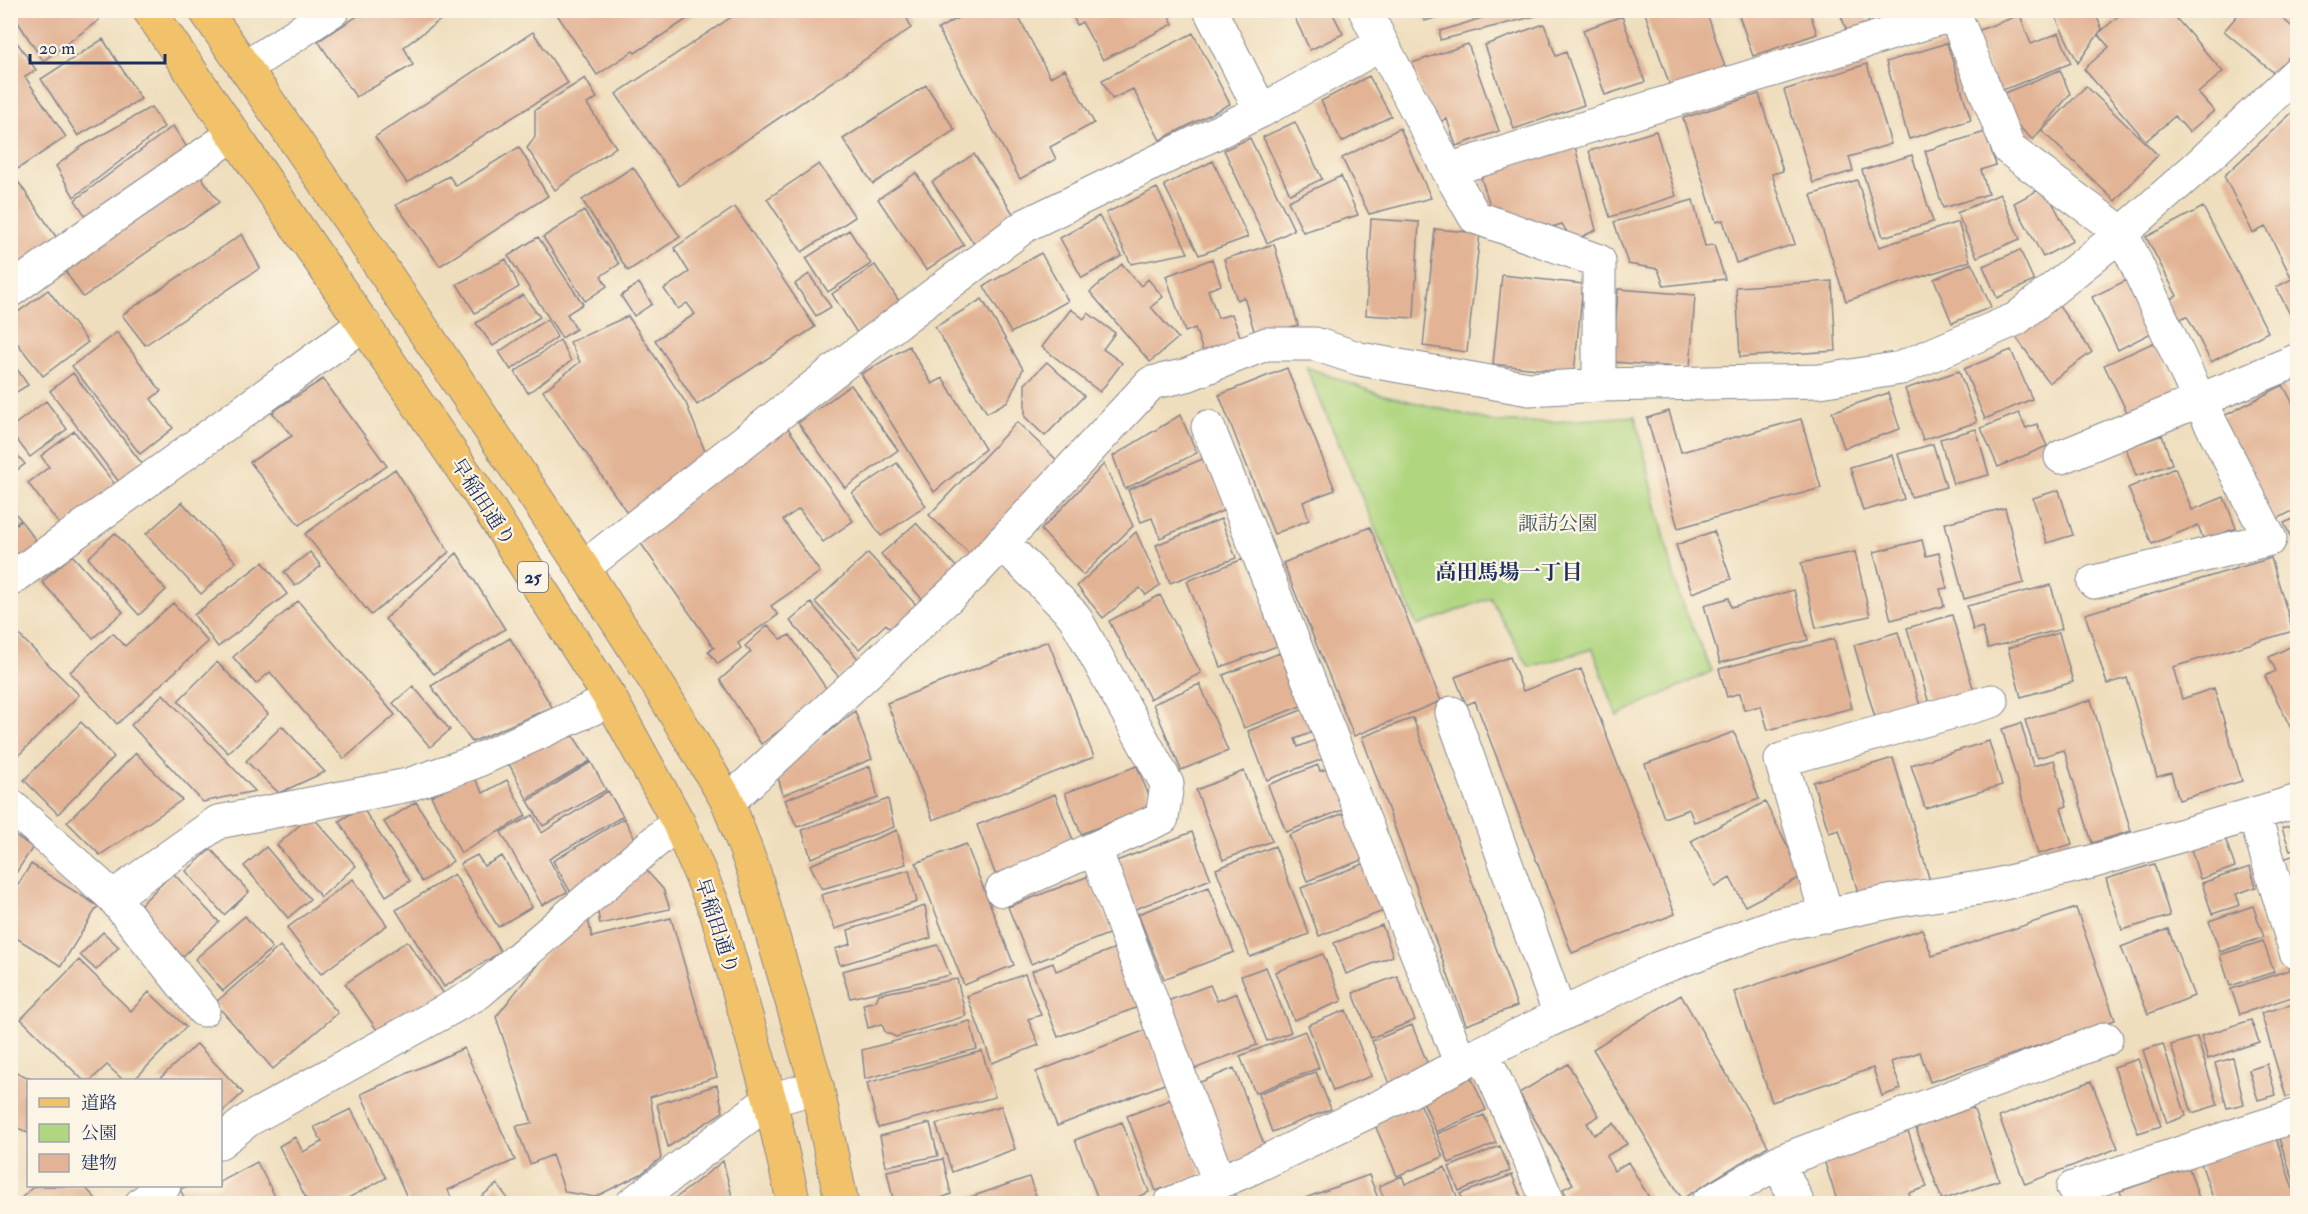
<svg xmlns="http://www.w3.org/2000/svg" width="2308" height="1214" font-family="'IM FELL Double Pica','Noto Serif JP',serif">
<style>
.green{fill:#b0d680;stroke:#66826f;stroke-width:1.5}
.building{fill:#e2b394}
.lines{fill:none;stroke-linecap:round;stroke-linejoin:round}
.minor-casing{stroke:#85868e;stroke-width:35}
.major-casing{stroke:#85868e;stroke-width:35}
.minor{stroke:#fff;stroke-width:33}
.major{stroke:#f2c26a;stroke-width:33}
.labels{text-anchor:middle;dominant-baseline:central;stroke-width:4.5;stroke-linejoin:round;paint-order:stroke}
.shield{fill:#fcf5e5;stroke:#5e6a86;stroke-width:1.5}
.shield-label{font-size:18px;font-weight:bold;fill:#1b2f5e}
.street-label{font-size:20px;fill:#1b2f5e;stroke:#fcf5e5}
.park-label{font-size:20px;fill:#405966;stroke:#fcf5e5}
.neighbourhood-label{font-size:21px;font-weight:bold;fill:#1b2f5e;stroke:#fcf5e5}
</style>
<rect width="100%" height="100%" fill="#fcf5e5"/>
<filter id="ink" filterUnits="userSpaceOnUse"><feTurbulence type="fractalNoise" baseFrequency=".0167" numOctaves="2"/><feDisplacementMap in="SourceGraphic" scale="12" xChannelSelector="R" yChannelSelector="G"/><feConvolveMatrix kernelMatrix="1 2 1 2 8 2 1 2 1" color-interpolation-filters="sRGB"/></filter>
<filter id="wash" filterUnits="userSpaceOnUse"><feTurbulence type="fractalNoise" baseFrequency=".008" numOctaves="4" result="noise"/><feDisplacementMap in="SourceGraphic" scale="24" xChannelSelector="R" yChannelSelector="G"/><feGaussianBlur stdDeviation="1.35" result="paint"/><feColorMatrix in="noise" values="0 0 0 0 0 0 0 0 0 0 0 0 0 0 0 0 0 1.4 0 .05"/><feComposite in="paint" operator="in"/></filter>
<g filter="url(#wash)">
<rect width="100%" height="100%" fill="#efdebd"/>
<!-- green -->
<path class="green" d="M1306,367L1376,393L1495,422H1552L1635,416L1679,597L1712,671L1617,716L1593,649L1529,667L1490,598L1417,626Z"/>
<g id="blocks">
<!-- building -->
<path class="building" d="M10,10H92L99,20L43,61Z
M367,10H439L443,18L404,47L413,65L356,97L318,41Z
M554,10H701L635,53L633,51L597,75Z
M742,10H904L911,28L679,186L616,94Z
M972,10H1015L1050,77L1065,69L1094,123L1050,147L1056,159L1020,179L938,29Z
M1070,10H1166L1173,24L1103,60L1082,22L1077,25Z
M1291,10H1331L1343,34L1310,50Z
M1422,10H1461V11L1424,21Z
M1508,10L1556,11L1440,40V31Z
M1644,10H1706L1727,73L1672,92Z
M1737,10H1809L1817,34L1753,56Z
M1839,10H1864L1872,32L1850,40Z
M1875,10H1928L1880,26Z
M2055,10H2094L2102,29L2078,63L2053,12Z
M2125,10H2142L2148,17L2155,10H2169L2223,72L2198,93L2214,111L2189,132L2175,116L2146,141L2084,69L2109,47L2098,34Z
M2242,10H2273L2298,32V47L2274,73L2224,31Z
M2020,15L2031,44L2059,33L2071,63L1998,92L1974,32Z
M1622,16L1645,82L1605,95L1583,30Z
M1544,24L1556,56L1566,52L1584,105L1514,129L1485,45Z
M10,32L36,70L25,77L66,137L10,174Z
M533,32L568,83L407,183L375,137Z
M1193,33L1230,104L1160,140L1133,89L1112,99L1102,80Z
M103,39L141,99L78,136L41,79Z
M1947,43L1971,120L1909,139L1886,62Z
M1468,44L1499,131L1456,146L1447,119L1433,124L1412,63Z
M1867,64L1891,144L1849,157L1853,171L1813,183L1784,90Z
M2060,70L2070,94L2033,140L2012,120L2002,94Z
M1369,76L1391,116L1342,142L1321,101Z
M585,78L597,98L587,104L616,147L555,190L527,148L535,137V110Z
M926,85L955,130L873,184L843,139Z
M2086,86L2158,155L2115,201L2042,131Z
M1759,94L1783,171L1772,174L1795,244L1736,263L1723,220L1716,222L1683,118Z
M151,107L164,127L74,197L56,166L81,147Z
M2298,107V321L2294,322L2276,287L2292,279L2266,227L2253,233L2224,176Z
M1295,122L1322,179L1290,194L1263,137Z
M173,126L190,152L90,223L75,200Z
M1400,128L1431,198L1369,214L1342,158Z
M1656,131L1676,196L1610,217L1589,151Z
M1985,132L1996,165L1981,170L1988,194L1943,208L1925,151Z
M1250,138L1294,230L1267,243L1224,150Z
M1575,146L1596,230L1573,241L1562,224L1545,229L1491,209L1480,174Z
M519,147L548,196L440,266L396,205L449,176L456,186Z
M974,154L1020,224L979,251L932,182Z
M1912,155L1933,222L1883,237L1862,170Z
M1213,161L1248,237L1199,255L1164,185Z
M819,164L855,217L802,252L767,199Z
M633,167L680,237L628,271L582,200Z
M197,171L219,202L83,297L61,265Z
M916,173L964,245L926,270L878,199Z
M1341,176L1358,215L1303,232L1288,201Z
M17,180L61,244L10,275V185Z
M1857,180L1879,247L1958,222L1970,261L1846,301L1811,195Z
M2044,187L2073,241L2043,257L2014,203Z
M1157,188L1188,253L1131,264L1106,213Z
M2000,194L2020,239L1977,257L1957,213Z
M1693,200L1705,246L1714,245L1725,279L1664,286L1658,269L1628,264L1614,222Z
M735,207L815,327L697,405L655,340L695,314L687,303L678,309L664,289L689,272L674,248Z
M2203,207L2268,332L2211,362L2187,316L2171,323L2161,304L2177,296L2146,237Z
M584,211L619,264L601,276L607,286L585,301L543,237Z
M1099,216L1122,256L1082,278L1060,238Z
M1371,219L1419,222L1414,318L1366,315Z
M1435,229L1480,233L1467,352L1423,346Z
M849,230L871,264L828,292L806,258Z
M242,234L260,268L145,345L122,315Z
M538,237L583,304L567,314L576,329L562,338L508,256Z
M1274,244L1298,325L1256,337L1244,297L1237,300L1224,259Z
M2020,250L2034,281L1997,298L1983,266Z
M1041,253L1068,301L1011,333L984,286Z
M506,259L519,287L475,313L457,284Z
M1212,259L1221,285L1208,290L1218,318L1232,314L1243,344L1205,357L1195,328L1185,332L1166,276Z
M1972,263L1991,307L1952,323L1934,279Z
M1122,264L1141,286L1148,279L1163,297L1151,307L1178,338L1150,362L1090,292Z
M875,265L905,310L861,339L832,294Z
M809,274L831,307L816,316L795,284Z
M1502,275L1583,284L1574,373L1493,364Z
M2129,279L2155,331L2118,350L2092,297Z
M1832,281L1836,351L1740,357L1736,287Z
M639,283L652,304L634,316L621,296Z
M1618,289L1695,295L1690,368L1613,362Z
M48,290L88,342L43,376L10,334V318Z
M523,295L540,317L493,346L476,323Z
M982,299L1023,369L1008,401L987,413L935,327Z
M2056,302L2092,352L2049,383L2013,333Z
M1071,309L1084,319L1088,313L1115,333L1103,349L1122,363L1100,392L1042,347Z
M628,316L686,403L706,454L628,514L543,391L580,362L570,342Z
M547,319L557,337L511,370L499,352Z
M117,332L161,391L151,399L173,428L140,454L72,366Z
M560,340L571,361L528,393L515,372Z
M2155,342L2177,392L2128,414L2104,365Z
M909,346L932,384L943,378L985,449L934,492L861,374Z
M2011,350L2032,399L1985,419L1964,369Z
M10,359L28,385L10,396Z
M1047,362L1084,396L1045,436L1025,417V384Z
M1287,368L1335,490L1303,502L1309,520L1274,534L1219,395Z
M1959,371L1977,422L1923,440L1905,389Z
M73,373L146,469L122,486L50,391Z
M323,379L387,466L299,525L250,462L292,436L272,412Z
M851,385L898,450L845,488L798,423Z
M2283,385L2298,413V508L2275,520L2220,418Z
M1888,393L1900,429L1844,448L1832,412Z
M46,401L67,429L30,457L10,431V428Z
M1669,411L1681,452L1801,419L1821,488L1678,528L1647,418Z
M2019,413L2026,428L2037,424L2047,446L1998,467L1981,428Z
M1180,415L1197,453L1125,489L1113,456Z
M1017,422L1061,464L973,557L929,515Z
M787,427L853,521L823,542L799,509L783,520L820,572L771,606L778,615L738,643L741,648L718,664L708,651L714,648L635,535Z
M1976,429L1989,475L1953,484L1940,439Z
M74,431L117,487L62,528L28,483L49,467L41,456Z
M2162,435L2172,464L2136,476L2126,448Z
M1933,444L1946,487L1911,497L1898,454Z
M10,446L25,464L10,475Z
M1892,455L1904,499L1863,511L1850,467Z
M1205,458L1227,509L1160,538L1152,518L1141,522L1128,490Z
M897,463L926,506L881,536L852,493Z
M1104,464L1133,526L1083,575L1041,530Z
M2175,468L2192,510L2224,497L2236,528L2204,541L2198,525L2152,544L2128,488Z
M395,469L449,552L371,615L305,534Z
M2059,490L2073,535L2047,543L2033,498Z
M182,502L236,562L201,594L146,534Z
M10,507L21,520L10,527Z
M2005,508L2024,583L1964,599L1945,523Z
M2298,517V552L2284,523Z
M1221,519L1236,558L1170,583L1156,545Z
M21,521L42,548L10,571V529Z
M916,523L960,571L925,602L881,554Z
M1370,527L1441,701L1354,736L1283,563Z
M1714,531L1731,579L1692,593L1676,545Z
M1136,532L1160,585L1146,595L1140,588L1103,618L1077,586Z
M115,533L166,590L139,615L88,558Z
M1922,540L1926,556L1939,553L1947,588L1940,589L1944,606L1891,620L1874,552Z
M310,552L321,566L295,586L284,572Z
M1855,552L1870,616L1816,628L1801,563Z
M457,553L505,629L434,674L385,619Z
M868,553L920,609L894,633L886,624L859,649L815,602Z
M72,555L123,612L93,638L42,582Z
M2271,558L2293,631L2173,667L2182,699L2214,688L2242,781L2179,800L2171,773L2157,777L2127,678L2107,684L2085,614Z
M1243,559L1277,646L1221,667L1187,581Z
M263,562L287,594L218,647L194,615Z
M2051,585L2062,629L1988,648L1982,627L1973,630L1967,606Z
M1794,590L1808,640L1720,663L1704,605L1729,598L1731,607Z
M1160,595L1201,673L1150,699L1109,621Z
M298,601L395,715L344,759L270,672L256,684L233,657Z
M173,603L208,642L117,724L70,672L113,633L125,646Z
M811,603L859,660L839,677L790,621Z
M1952,615L1975,695L1930,707L1907,628Z
M768,625L781,639L790,635L830,694L761,744L720,680L751,652L745,646Z
M10,626L79,695L10,764Z
M1898,632L1921,709L1876,721L1854,645Z
M2059,633L2073,682L2021,697L2008,648Z
M510,638L552,707L472,742L431,686Z
M1834,639L1852,708L1768,730L1761,706L1744,710L1740,693L1727,697L1719,669Z
M1048,641L1094,757L933,820L887,703Z
M2298,643V743L2265,676L2276,671L2269,657Z
M1280,653L1301,706L1244,728L1223,675Z
M1510,657L1523,691L1581,669L1675,914L1572,953L1475,701L1466,705L1455,677Z
M217,662L268,714L228,753L178,701Z
M1200,684L1228,751L1181,770L1153,704Z
M413,686L450,730L430,747L393,703Z
M163,694L255,791L203,802L131,725Z
M2091,700L2131,831L2092,843L2064,750L2037,758L2025,720Z
M1312,706L1321,729L1295,739L1298,747L1323,737L1331,756L1267,780L1248,731Z
M855,711L872,759L783,795L777,774Z
M1413,718L1517,1006L1466,1025L1362,737Z
M81,722L114,757L58,814L24,780Z
M2021,723L2033,766L2054,760L2067,806L2061,808L2072,844L2038,854L2002,729Z
M282,726L325,772L279,793L246,761Z
M570,731L590,761L527,799L507,760Z
M1734,732L1759,799L1694,822L1689,809L1664,818L1645,764Z
M1989,741L2002,785L1925,808L1911,765Z
M136,753L182,800L100,855L67,822Z
M1893,758L1930,881L1861,902L1839,830L1829,833L1813,782Z
M591,762L606,790L543,826L528,801Z
M1318,765L1320,771L1334,767L1350,807L1286,832L1268,785Z
M870,766L878,798L797,827L785,800Z
M1137,766L1153,806L1081,834L1065,793Z
M1244,771L1272,841L1223,860L1196,790Z
M472,773L483,793L507,780L526,816L461,853L431,796Z
M608,791L623,816L549,859L567,892L542,905L501,832L533,815L542,833Z
M1055,794L1075,845L996,876L977,825Z
M888,799L894,827L811,858L802,830Z
M416,802L453,861L422,882L384,822Z
M1765,802L1803,876L1745,906L1730,878L1715,887L1691,841Z
M362,807L410,881L386,896L339,821Z
M1349,811L1367,858L1307,881L1289,835Z
M311,815L356,866L321,897L277,845Z
M624,818L636,841L571,893L553,861Z
M2298,823V848L2290,850L2282,828Z
M897,830L906,864L822,889L810,865Z
M1192,832L1211,879L1133,910L1114,862Z
M10,833L33,847L10,882Z
M2225,838L2235,867L2200,879L2191,849Z
M966,844L1014,965L964,985L916,863Z
M1275,846L1309,934L1250,957L1216,869Z
M266,847L310,899L288,918L244,866Z
M211,849L249,892L224,915L186,871Z
M2298,854V872L2288,875L2283,859Z
M477,855L484,866L502,856L532,907L498,927L460,864Z
M1368,862L1386,910L1319,936L1301,888Z
M31,864L98,906L61,966L10,934V897Z
M2154,864L2170,916L2122,930L2106,879Z
M2250,867L2256,887L2236,894L2240,905L2212,914L2202,883Z
M645,869L663,889L670,909L600,924L596,902Z
M909,870L917,902L835,929L821,895Z
M173,873L219,922L179,960L133,912Z
M454,874L501,952L444,987L396,910Z
M1089,876L1111,933L1031,964L1008,907Z
M353,879L387,925L321,974L287,928Z
M1209,887L1234,952L1164,979L1138,914Z
M925,906L931,938L840,965L835,949L851,944L848,930Z
M2253,906L2264,937L2220,952L2209,921Z
M2076,908L2115,1020L1930,1082L1920,1052L1891,1062L1901,1089L1882,1096L1873,1068L1772,1102L1734,992L1922,929L1932,956Z
M245,916L272,948L223,991L195,959Z
M671,918L717,1077L650,1097L661,1158L641,1174L595,1197L565,1192L552,1155L530,1164L516,1126L532,1123L496,1017L570,923L588,919L592,937Z
M1382,925L1393,956L1346,974L1334,943Z
M2168,929L2194,996L2148,1014L2121,947Z
M103,932L119,947L96,970L80,955Z
M407,941L449,1001L379,1033L345,984Z
M2263,941L2274,972L2230,986L2220,955Z
M938,945L950,975L850,998L842,971Z
M280,946L338,1013L273,1069L215,1003Z
M1118,947L1141,1006L1058,1037L1032,971L1053,963L1056,971Z
M1323,954L1342,1001L1294,1020L1275,972Z
M79,960L131,1011L149,992L186,1027L134,1080H123L107,1065L91,1080H83L21,1019Z
M1266,967L1291,1032L1267,1041L1241,976Z
M2292,969L2298,984V995L2240,1014L2231,989Z
M1025,974L1041,1015L1028,1019L1039,1045L992,1063L967,996Z
M1397,976L1415,1020L1371,1038L1353,993Z
M957,979L966,1016L896,1037L885,1032L882,1024L868,1028L863,1004L876,1001L879,994Z
M1210,985L1217,1001L1237,993L1257,1045L1189,1071L1162,1003Z
M1681,995L1768,1146L1682,1199L1593,1049Z
M2298,1003V1094L2286,1097L2261,1013Z
M1346,1010L1371,1076L1333,1091L1308,1025Z
M2251,1020L2259,1042L2208,1059L2201,1036Z
M970,1021L977,1049L865,1079L862,1050Z
M1412,1025L1430,1070L1390,1086L1372,1041Z
M1146,1030L1167,1083L1057,1126L1036,1072Z
M1305,1031L1319,1068L1255,1093L1240,1056Z
M2197,1037L2218,1105L2192,1113L2171,1045Z
M197,1044L243,1093L220,1114V1080H158Z
M2163,1044L2186,1116L2167,1123L2143,1050Z
M464,1048L515,1160L448,1190L452,1200L445,1204H410L361,1094Z
M982,1051L995,1097L878,1128L867,1083Z
M2233,1058L2244,1104L2227,1108L2215,1063Z
M2138,1059L2161,1126L2138,1133L2114,1067Z
M1568,1064L1599,1116L1587,1123L1594,1135L1614,1123L1627,1144L1606,1156L1614,1171L1628,1162L1653,1204H1571L1563,1189L1573,1184L1519,1093Z
M2267,1064L2276,1095L2258,1100L2249,1070Z
M1234,1068L1266,1149L1227,1164L1196,1084Z
M10,1069L33,1080H28V1133L10,1124Z
M1316,1072L1331,1109L1272,1132L1258,1094Z
M1471,1077L1486,1110L1436,1132L1422,1099Z
M2091,1081L2118,1148L2025,1184L1999,1117Z
M717,1085L723,1112L668,1147L657,1104Z
M1172,1099L1201,1174L1156,1191L1127,1116Z
M1420,1103L1443,1157L1397,1176L1374,1123Z
M1001,1106L1015,1149L952,1172L936,1124Z
M1973,1107L1999,1180L1942,1200L1916,1128Z
M351,1109L386,1178L337,1204H309L279,1146L295,1137L303,1152L322,1142L314,1127Z
M1484,1115L1496,1143L1449,1163L1437,1134Z
M1122,1122L1149,1192L1120,1204H1100L1075,1140Z
M930,1123L938,1156L886,1166L880,1136Z
M2298,1130V1190H2297L2278,1136Z
M1908,1131L1927,1187L1909,1193L1912,1204H1838L1824,1160Z
M2276,1138L2298,1204H2215L2201,1163Z
M1500,1146L1510,1171L1459,1191L1449,1167Z
M943,1159L951,1194L927,1204H894L887,1171Z
M723,1161L734,1204H668Z
M257,1162L279,1204H187L180,1189L187,1186H220V1182Z
M1445,1167L1460,1204H1386L1379,1186L1402,1176L1405,1184Z
M2189,1168L2201,1204H2124L2120,1191Z
M1369,1175L1380,1204H1291V1203Z
M1512,1175L1522,1199L1509,1204H1464L1460,1194Z
M1029,1177L1039,1204H953V1203Z
M497,1184L512,1204H480L477,1200Z
M1232,1184L1239,1203L1250,1199L1251,1204H1196Z
M34,1186H84L96,1199L91,1204H15Z"/>
</g>
</g>
<g filter="url(#ink)">
<use href="#blocks" fill-opacity="0" stroke="#85868e" stroke-width="1.5"/>
<g class="lines">
<defs>
<path id="minor" d="M1210,10L1261,111
M1953,10L2009,149L2122,233L2200,402L2270,539L2094,582
M1382,44L1448,170L1954,14
M245,68L333,10
M1448,170L1475,217L1599,261V385
M10,291L90,233L234,134
M1208,427L1461,1064
M2061,457L2298,360
M583,568L843,364L1026,225L1261,111L1382,44L1365,10
M10,580L364,324
M1452,713L1560,1015
M728,802L971,576L1151,383L1187,375L1266,344H1315L1360,359L1529,389L1599,385L1820,381L1901,368L2016,319L2122,233L2199,165L2298,72
M10,805L113,897L203,1010
M2254,814L2296,952
M1095,849L1219,1182
M1002,890L1162,818L1167,784L1074,616L1002,542
M113,897L218,822L408,785L472,763L611,700
M1827,916L1781,760L1992,701
M1483,1052L1549,1204
M220,1142L248,1120L478,993L678,822
M1778,1162L2106,1039
M2073,1188L2298,1115
M141,1204L164,1186
M632,1204L770,1100L817,1087
M1170,1204L1254,1167L1395,1099L1483,1052L1657,969L1773,926L1894,901L1992,886L2091,862L2298,801
M1707,1204L1778,1162L1798,1204"/>
<path id="major" d="M149,10L486,504L611,700L678,822L716,911L770,1100L794,1204
M205,10L324,182L583,568L658,685L728,802L754,872L817,1087L842,1204"/>
</defs>
<!-- minor casing -->
<use href="#minor" class="minor-casing"/>
<!-- major casing -->
<use href="#major" class="major-casing"/>
<!-- minor -->
<use href="#minor" class="minor"/>
<!-- major -->
<use href="#major" class="major"/>
</g>
</g>
<g class="labels">
<!-- shield labels -->
<rect class="shield" x="518" y="562" width="30" height="30" rx="4.5"/>
<g class="shield-label">
<text x="533" y="577">25</text>
</g>
<!-- street labels -->
<g class="street-label">
<text transform="translate(483 502) rotate(57)">早稲田通り</text>
<text transform="translate(717 926) rotate(72)">早稲田通り</text>
</g>
<!-- park labels -->
<g class="park-label">
<text x="1558" y="523">諏訪公園</text>
</g>
<!-- neighbourhood labels -->
<g class="neighbourhood-label">
<text x="1509" y="572">高田馬場一丁目</text>
</g>
</g>
<!-- margin -->
<rect width="2308" height="1214" fill="none" stroke="#fcf5e5" stroke-width="36"/>
<!-- legend -->
<rect x="27" y="1079" width="195" height="108" fill="#fcf5e5" stroke="#a2a6af" stroke-width="1.5"/>
<rect x="39" y="1098" width="30" height="9" fill="#f2c26a" stroke="#a2a6af" stroke-width="1.5"/>
<text x="81" y="1109" font-size="18" fill="#1b2f5e">道路</text>
<rect x="39" y="1124" width="30" height="18" fill="#b0d680" stroke="#a2a6af" stroke-width="1.5"/>
<text x="81" y="1139" font-size="18" fill="#1b2f5e">公園</text>
<rect x="39" y="1154" width="30" height="18" fill="#e2b394" stroke="#a2a6af" stroke-width="1.5"/>
<text x="81" y="1169" font-size="18" fill="#1b2f5e">建物</text>
<!-- scale -->
<path d="M30 54v9h135v-9" fill="none" stroke="#1b2f5e" stroke-width="3"/>
<text x="39" y="54" font-size="18" fill="#1b2f5e" stroke="#fcf5e5" stroke-width="4.5" paint-order="stroke">20 m</text>
</svg>
